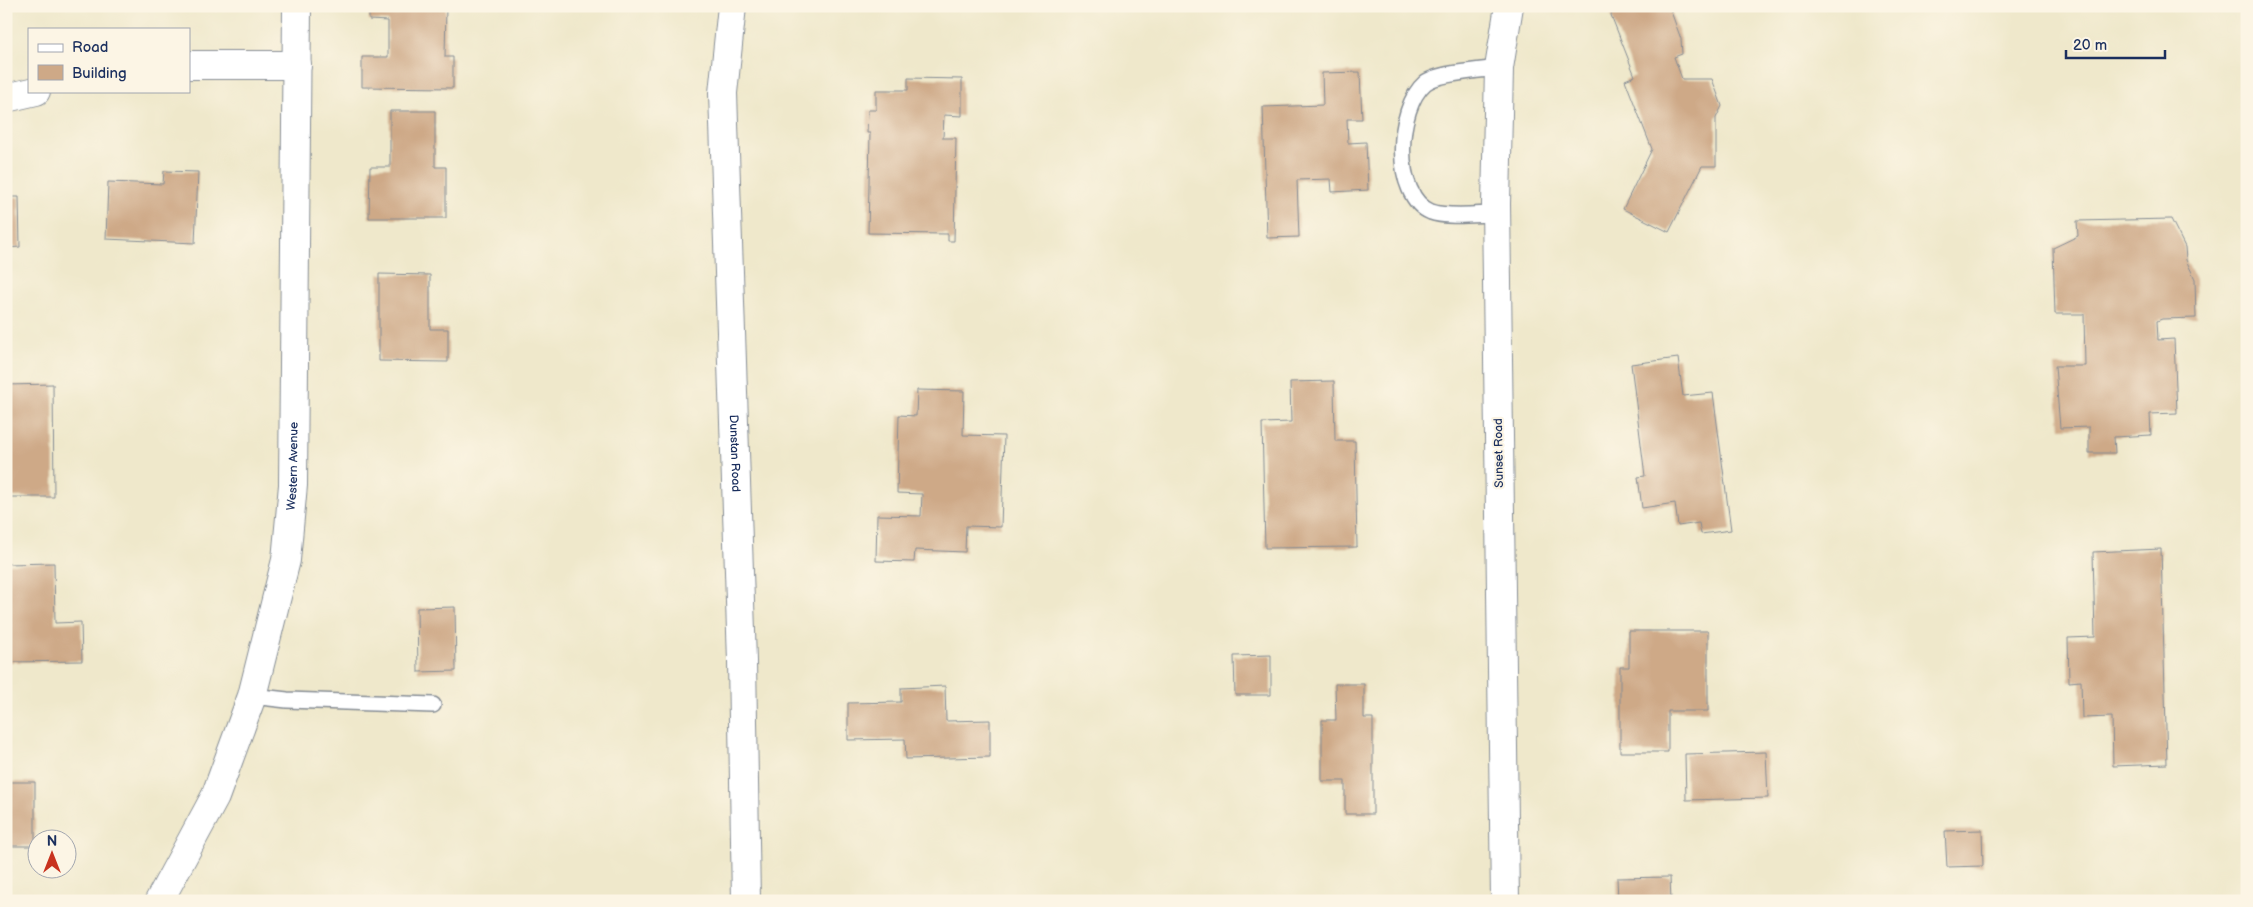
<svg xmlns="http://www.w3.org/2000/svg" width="2253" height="907" font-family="'Balsamiq Sans',sans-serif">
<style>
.building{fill:#cea987}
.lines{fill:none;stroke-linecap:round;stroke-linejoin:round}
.lane-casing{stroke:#858c94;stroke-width:18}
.street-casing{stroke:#858c94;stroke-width:30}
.lane{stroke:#fff;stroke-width:15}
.street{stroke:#fff;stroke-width:28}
.labels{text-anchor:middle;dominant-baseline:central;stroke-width:4.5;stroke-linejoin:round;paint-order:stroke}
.street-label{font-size:12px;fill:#1b2f5e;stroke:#fcf5e5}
</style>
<rect width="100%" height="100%" fill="#fcf5e5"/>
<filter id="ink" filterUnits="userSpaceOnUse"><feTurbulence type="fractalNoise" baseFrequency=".02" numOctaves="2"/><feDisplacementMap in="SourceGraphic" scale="10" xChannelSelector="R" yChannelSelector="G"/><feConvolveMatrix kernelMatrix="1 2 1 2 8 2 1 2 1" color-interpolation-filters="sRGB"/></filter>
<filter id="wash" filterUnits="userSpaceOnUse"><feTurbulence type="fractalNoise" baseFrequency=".0096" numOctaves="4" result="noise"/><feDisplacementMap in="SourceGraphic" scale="20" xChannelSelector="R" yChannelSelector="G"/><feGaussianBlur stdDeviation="1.12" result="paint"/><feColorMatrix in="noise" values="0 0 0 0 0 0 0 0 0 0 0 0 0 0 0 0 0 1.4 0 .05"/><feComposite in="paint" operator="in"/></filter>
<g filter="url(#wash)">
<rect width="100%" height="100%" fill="#efe8cb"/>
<g id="blocks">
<!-- building -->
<path class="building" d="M369,6H446L445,57H453V88L362,87V57H388V21L369,20Z
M1614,6H1669L1681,39L1682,54L1674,57L1682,79H1712L1722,106L1716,118V166H1702L1669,232L1623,209L1652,149L1625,80L1635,76L1611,15Z
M1360,72L1362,119H1347L1348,143L1366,142L1368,190L1332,192L1331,179L1297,180L1299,237L1267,238L1263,107L1323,105L1322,73Z
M908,78L962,79V116L944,115L943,138H956L954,241H948V234L868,233L870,133H867L868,110H876V90H908Z
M390,111H435V167H446V218H369L370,167H390Z
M164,171L198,172L195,243L106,239L108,182L163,184Z
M6,197H19L20,247L6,248Z
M2171,219L2185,247L2186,260L2195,279L2196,318L2162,319L2157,321L2158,340L2174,339L2177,413L2150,414L2151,435L2114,437L2115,453H2089V427L2060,428L2055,366H2085L2084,314H2055L2053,248L2078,236L2077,221Z
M379,274L430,275V329H448V362L379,361Z
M1678,358L1683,396L1713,393L1731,530L1701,534L1699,523L1678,526L1675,503L1642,508L1638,477L1645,476L1631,364Z
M1334,381L1335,441H1355L1357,547L1265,548L1262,423L1291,422L1290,382Z
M53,384L54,497H6V385Z
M917,390L964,391L963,435L1004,436L1001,527L966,526L965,552L915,550L914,562L876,561L877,515L921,516L922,494L897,493L899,415L916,416Z
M2161,549L2167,764L2113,766L2112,717L2082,718L2081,681L2069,682L2068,638L2095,637L2093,552Z
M54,563L55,623L81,622L82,661L6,662V564Z
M455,607L456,671L418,672L417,608Z
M1629,631H1708V711H1668V752H1620V667H1629Z
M1271,655V695H1235L1234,656Z
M1335,684H1364V718H1373V814H1345V781H1322V720H1336Z
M945,686L946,721L990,720V757L906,759L905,739L848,740V703L901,702V688Z
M1766,752L1768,798L1686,800L1685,754Z
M6,782H35V846H6Z
M1982,830L1983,866L1947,867L1945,831Z
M1670,877L1671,901H1618L1617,878Z"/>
</g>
</g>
<g filter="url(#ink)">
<use href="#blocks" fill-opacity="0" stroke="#858c94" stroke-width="1"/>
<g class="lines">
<defs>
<path id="lane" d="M1496,214C1479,214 1447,218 1431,212C1392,196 1396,108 1425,83C1437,73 1483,70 1499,68
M252,696L287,700L433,705"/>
<g id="street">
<path id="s1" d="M732,6L723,93L742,661L746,901"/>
<path d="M189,65H297"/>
<path d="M6,98L36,91"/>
<path id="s2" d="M159,901L215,797L252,696L286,560L293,485L297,6"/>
<path d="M1505,901L1496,204L1499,68L1509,6"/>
</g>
</defs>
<!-- lane casing -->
<use href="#lane" class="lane-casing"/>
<!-- street casing -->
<use href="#street" class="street-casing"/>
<!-- lane -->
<use href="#lane" class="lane"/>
<!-- street -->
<use href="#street" class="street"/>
</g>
</g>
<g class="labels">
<!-- street labels -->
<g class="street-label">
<text stroke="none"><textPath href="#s1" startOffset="448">Dunstan Road</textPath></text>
<text transform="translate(1499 453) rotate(-91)">Sunset Road</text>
<text stroke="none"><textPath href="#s2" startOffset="460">Western Avenue</textPath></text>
</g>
</g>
<!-- margin -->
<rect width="2253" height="907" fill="none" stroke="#fcf5e5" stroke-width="25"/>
<!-- legend -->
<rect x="28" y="28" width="162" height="65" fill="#fcf5e5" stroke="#a2a6af"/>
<rect x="38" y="44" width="25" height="8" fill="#ffffff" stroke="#a2a6af"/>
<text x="72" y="52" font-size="15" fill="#1b2f5e">Road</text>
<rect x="38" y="65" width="25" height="15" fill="#cea987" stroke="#a2a6af"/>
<text x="72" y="78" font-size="15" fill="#1b2f5e">Building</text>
<!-- north arrow -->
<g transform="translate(52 854)"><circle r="24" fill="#fcf5e5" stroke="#a2a6af"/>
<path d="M0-4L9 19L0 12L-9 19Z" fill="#c8321e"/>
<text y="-8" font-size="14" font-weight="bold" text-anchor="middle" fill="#1b2f5e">N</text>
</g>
<!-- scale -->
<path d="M2066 50v8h99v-8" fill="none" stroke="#1b2f5e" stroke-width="2.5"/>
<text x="2073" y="50" font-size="15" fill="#1b2f5e" stroke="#fcf5e5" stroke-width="4" paint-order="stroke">20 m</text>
</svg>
